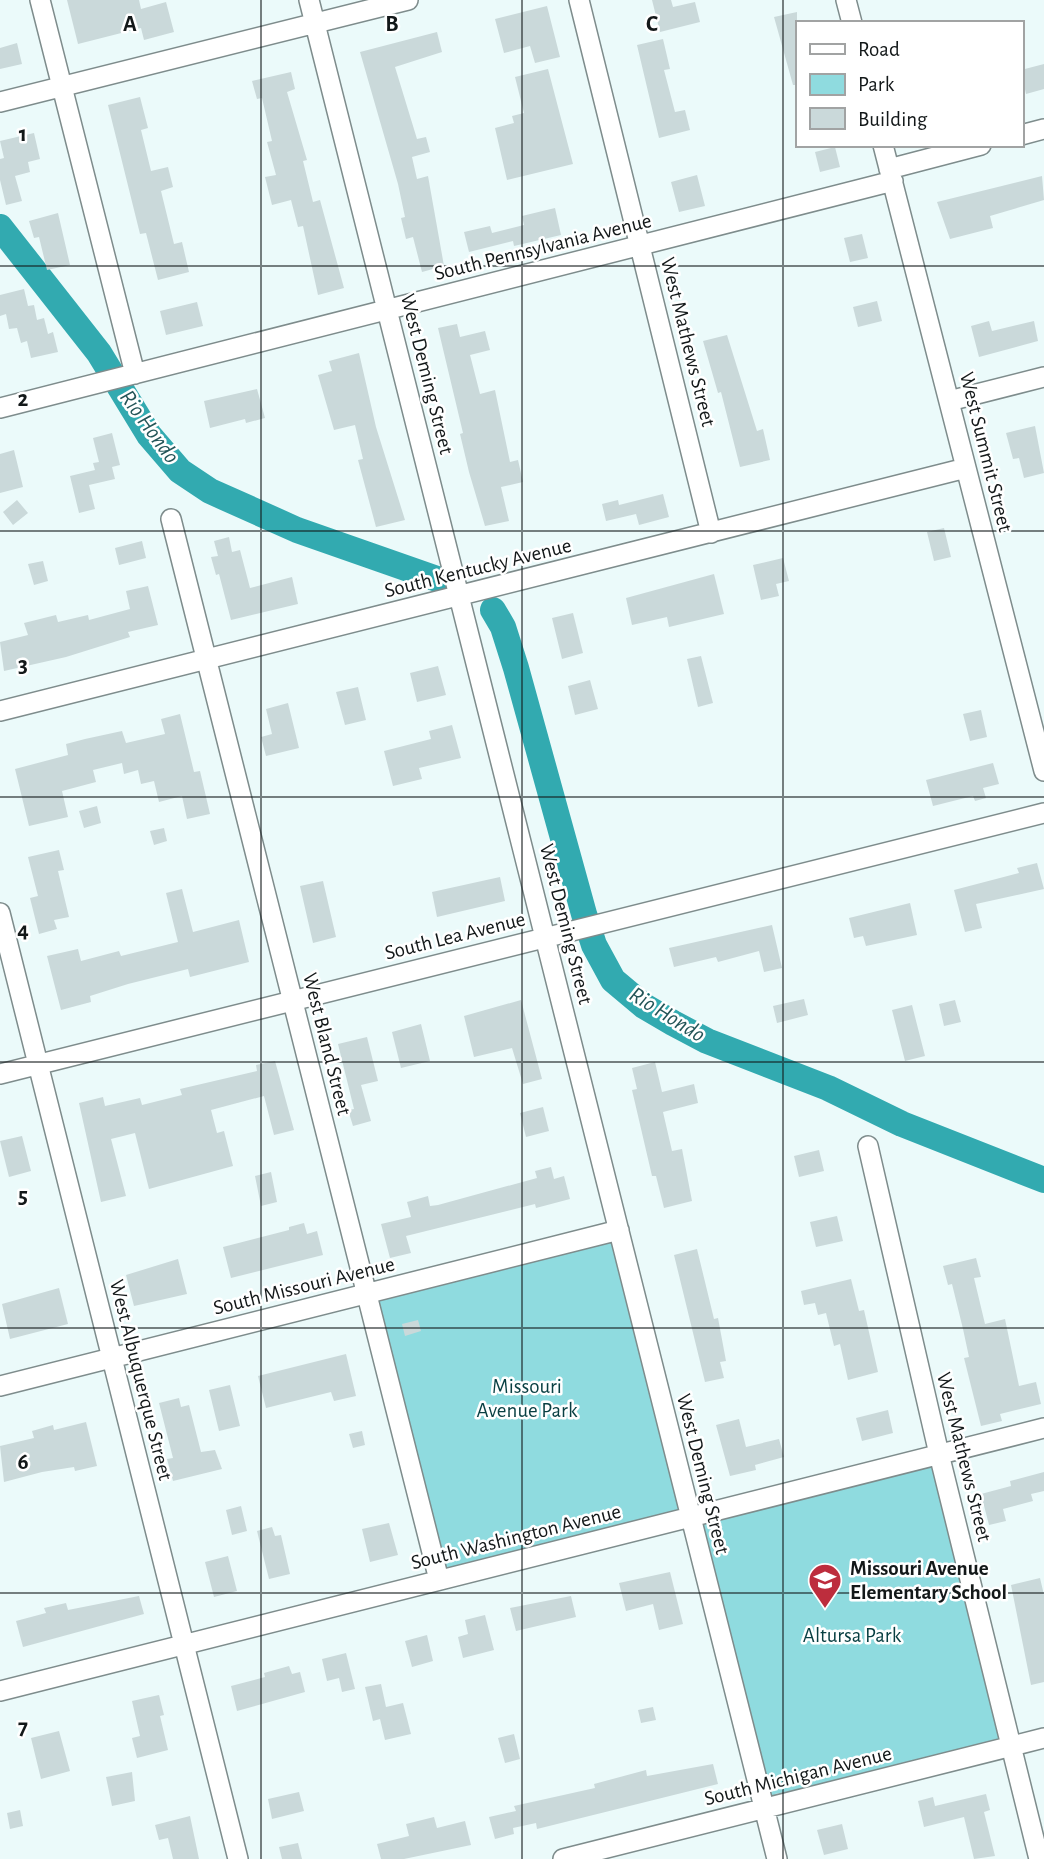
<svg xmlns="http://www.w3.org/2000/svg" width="1044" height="1859" font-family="'Alegreya Sans',sans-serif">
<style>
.green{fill:#8fdbdf}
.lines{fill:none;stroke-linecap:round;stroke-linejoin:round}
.river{stroke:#32aab0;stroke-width:26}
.building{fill:#cad9da}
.minor-casing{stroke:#7e8c8c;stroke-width:22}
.minor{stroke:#fff;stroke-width:19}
.grid{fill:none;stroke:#131819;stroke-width:2;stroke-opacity:0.55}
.labels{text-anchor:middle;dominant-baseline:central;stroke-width:5;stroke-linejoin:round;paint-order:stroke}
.street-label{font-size:21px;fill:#131819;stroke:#fff}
.park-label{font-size:21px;fill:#083f42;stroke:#fff}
.poi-label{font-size:21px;font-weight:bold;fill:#131819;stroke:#fff;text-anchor:start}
.water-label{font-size:23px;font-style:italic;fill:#245558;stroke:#fff}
.grid-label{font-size:23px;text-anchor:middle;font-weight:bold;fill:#131819;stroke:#fff;stroke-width:5;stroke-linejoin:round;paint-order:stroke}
</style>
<rect width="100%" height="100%" fill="#ebfafa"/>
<!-- green -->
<path class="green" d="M619,1230L691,1517L439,1580L367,1294Z
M934,1463L1005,1747L775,1794L770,1807L699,1523Z"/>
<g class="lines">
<!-- river -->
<path class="river" d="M0,227L99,353L149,435L180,471L210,491L297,530L437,579
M493,610L503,627L516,668L584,914L594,945L613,980L644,1006L673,1023L707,1041L828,1088L902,1124L1044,1180"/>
</g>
<!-- building -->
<path class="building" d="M67,0H139L141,9L166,2L174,32L144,40L141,28L78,44Z
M652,0H671L673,7L695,2L700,22L660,32Z
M547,6L560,57L535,63L530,46L504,53L495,19Z
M797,12V85H793L774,17Z
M437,32L442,52L395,67L417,139L426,137L430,152L412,157L417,179L428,176L444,266L422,272L413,237L406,239L401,218L405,217L398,184L360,52Z
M663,39L670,69L664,70L675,112L685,110L690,130L659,138L637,45Z
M17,43L22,64L0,69V48Z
M1044,64V89L1026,94L1021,70Z
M548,69L573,164L507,180L495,128L514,123L512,116L524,113L515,77Z
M291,72L295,89L287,92L307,160L303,161L313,202L320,200L344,288L318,295L303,226L298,227L291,200L272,205L265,177L276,175L267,142L272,141L262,98L257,99L252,81Z
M140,97L148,128L141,130L151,171L168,167L173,187L161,191L174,244L182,242L189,272L158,280L146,233L140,234L108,105Z
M34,133L40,159L28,162L30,172L15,176L22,201L6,205L0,180V159L4,158L0,141Z
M835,147L840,167L820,172L815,152Z
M697,175L705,206L679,212L671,182Z
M1042,176L1044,200L990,216L993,228L950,239L937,202Z
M555,208L561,235L514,246L513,241L469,252L464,232L490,226L492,233L524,225L522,216Z
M58,213L70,265L47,270L39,237L34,238L29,221Z
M862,234L868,258L850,262L844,238Z
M24,289L28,306L34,305L37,320L44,318L48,334L53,332L58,352L31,358L27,341L21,343L17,328L9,329L6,314L0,316V295Z
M877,301L882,321L858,327L853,307Z
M197,302L203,326L166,335L160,311Z
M989,321L992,331L1034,321L1038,341L979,357L971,326Z
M457,324L460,337L485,331L490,350L470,355L480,394L495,390L510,462L518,460L523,482L501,487L509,521L485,526L469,472L460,434L463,433L438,328Z
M727,335L757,431L763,429L770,460L740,467L721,392L718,393L703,341Z
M359,353L376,427L405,520L376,527L358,460L363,459L355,425L334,430L318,375L332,371L329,361Z
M257,389L265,418L246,423L245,419L210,428L204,401Z
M1035,426L1044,473L1024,478L1019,458L1013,459L1006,433Z
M112,433L120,465L112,467L115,479L89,485L95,509L79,513L70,476L95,470L93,463L99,462L93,438Z
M14,450L23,487L0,493V454Z
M663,494L669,517L639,525L636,514L606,521L602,504L618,500L619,505Z
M17,500L28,513L13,525L3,512Z
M944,528L951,557L934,561L927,532Z
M229,537L232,552L240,550L250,588L292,577L298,604L231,620L219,574L216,575L211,557L218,556L214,541Z
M142,541L146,558L119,565L115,548Z
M783,558L789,581L776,584L779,596L761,600L753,565Z
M43,561L48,581L34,585L28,564Z
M714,574L724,614L669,627L667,617L632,625L626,598Z
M148,586L158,625L128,632L130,637L66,657L4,671L0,642L28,635L24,623L56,615L58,622L88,615L89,620L130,609L126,591Z
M573,613L583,653L562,659L552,618Z
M701,656L713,703L698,707L687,659Z
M438,666L446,695L417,702L410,673Z
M590,680L598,709L575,715L568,686Z
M358,687L366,720L345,725L336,692Z
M288,703L299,748L266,756L261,737L272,734L266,709Z
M981,710L987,737L970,741L963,714Z
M180,714L194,772L200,771L210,814L187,819L182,796L159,802L154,781L141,784L138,770L124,774L122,763L93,770L96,782L62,791L68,817L29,826L15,769L68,755L66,744L85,739L122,731L126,743L165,734L161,719Z
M452,725L461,758L419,768L422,779L393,786L384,751L431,739L429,731Z
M993,763L999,784L983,788L986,798L975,801L973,796L933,806L926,780Z
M97,806L101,823L84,828L79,811Z
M164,828L167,841L154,845L150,831Z
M59,850L64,870L58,871L69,917L54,920L57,929L39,934L30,898L38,896L28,857Z
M1037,863L1044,889L976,904L982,928L965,932L954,890L1019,873L1017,868Z
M500,877L505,901L437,917L432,892Z
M323,881L336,937L313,943L300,886Z
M182,889L193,932L239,920L249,962L190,977L188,969L128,984L90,996L91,1002L61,1010L47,956L78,949L81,961L119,951L121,956L178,942L166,893Z
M910,903L917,935L866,946L863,936L854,938L849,918Z
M772,925L782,968L764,972L759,951L718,962L716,957L674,967L669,948Z
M804,999L808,1015L777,1023L773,1006Z
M521,1000L542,1079L523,1084L512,1048L474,1057L464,1016Z
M955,1000L961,1022L944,1026L939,1004Z
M912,1005L925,1056L905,1061L892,1010Z
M421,1024L430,1061L401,1068L392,1032Z
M367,1037L378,1081L361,1085L371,1121L353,1126L348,1110L354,1109L338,1044Z
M275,1061L294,1130L274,1135L264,1096L211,1110L217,1133L224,1131L233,1166L149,1189L135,1133L111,1139L126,1196L101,1202L79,1103L103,1097L105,1106L140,1098L142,1105L182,1095L180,1089L257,1071L256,1065Z
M655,1062L662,1092L694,1084L698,1103L663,1112L672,1151L682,1149L692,1201L664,1208L656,1176H652L632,1090L637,1089L632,1068Z
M543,1107L549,1131L526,1137L520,1113Z
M22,1136L31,1171L9,1177L0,1141Z
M819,1150L824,1171L799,1177L794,1156Z
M551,1167L554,1179L564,1176L570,1199L536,1208L535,1204L406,1236L411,1253L390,1258L381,1224L411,1217L407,1202L428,1196L430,1206L438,1205L537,1178L535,1171Z
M271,1172L277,1202L261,1206L255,1176Z
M837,1216L843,1241L816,1247L810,1222Z
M304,1223L307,1234L317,1231L323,1255L231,1278L223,1247L289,1230V1227Z
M697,1249L714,1319L718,1318L726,1361L720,1362L724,1378L705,1382L674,1255Z
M976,1258L981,1277L974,1278L985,1324L1005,1319L1019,1386L1036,1382L1041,1404L1000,1414L1002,1421L981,1426L964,1358L969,1357L963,1329L952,1284L948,1285L943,1266Z
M178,1259L187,1294L134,1306L126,1275Z
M851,1279L859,1311L864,1310L878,1372L848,1380L840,1344L834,1346L826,1313L818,1315L815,1303L804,1305L801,1291Z
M59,1288L68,1324L10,1339L2,1304Z
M418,1320L421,1331L405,1336L402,1324Z
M346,1354L356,1396L334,1401L331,1392L266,1408L258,1376Z
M230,1385L240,1426L219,1431L209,1390Z
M179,1398L181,1407L189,1405L201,1452L215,1450L222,1469L173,1481L167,1459L173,1458L159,1403Z
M888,1410L893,1433L862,1441L856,1418Z
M739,1419L746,1447L779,1439L784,1457L755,1465L756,1470L730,1476L716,1425Z
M86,1422L97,1466L75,1471L74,1467L42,1472L4,1482L0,1446L34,1438L32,1431L53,1425L54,1430Z
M362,1431L365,1445L353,1448L349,1434Z
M1044,1472V1491L1031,1494L1033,1501L1003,1509L1006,1521L989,1525L981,1494L1011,1486L1010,1481Z
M241,1506L247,1531L232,1535L226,1510Z
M389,1523L398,1555L370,1562L362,1529Z
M272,1527L275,1536L281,1535L290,1574L269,1579L257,1531Z
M228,1556L237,1591L214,1597L205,1562Z
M670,1572L683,1624L659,1630L653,1604L626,1611L619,1583Z
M1040,1578L1044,1595V1682L1031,1685L1011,1585Z
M139,1596L144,1614L23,1647L16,1621L46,1613L44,1608L66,1603L68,1610Z
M571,1596L576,1617L516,1631L510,1608Z
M485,1615L494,1650L463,1658L458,1637L468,1634L465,1620Z
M427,1635L433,1661L412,1667L405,1641Z
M346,1653L355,1689L342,1692L339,1678L327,1681L322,1659Z
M289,1666L292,1674L300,1672L305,1692L237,1711L231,1686L265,1677L264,1673Z
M381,1684L386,1707L403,1703L411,1734L385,1740L380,1719L373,1721L365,1687Z
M159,1695L164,1715L160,1716L168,1750L137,1758L132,1738L140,1736L132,1701Z
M653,1707L656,1720L641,1723L638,1710Z
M59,1731L70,1771L41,1779L31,1738Z
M514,1734L520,1759L505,1763L498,1738Z
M713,1764L718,1784L537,1829L536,1823L513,1828L514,1834L495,1839L489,1817L516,1811L514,1806L595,1788L594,1784L646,1770L647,1776Z
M132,1772L135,1801L112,1806L106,1777Z
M299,1792L304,1811L272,1819L268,1799Z
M986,1794L990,1810L984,1812L995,1856L974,1859L964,1817L924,1827L918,1801L933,1797L935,1806Z
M20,1810L23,1826L10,1829L7,1813Z
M190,1816L199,1859H173L168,1838L159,1840L155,1825Z
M434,1817L437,1828L465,1821L471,1845L404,1859H381L377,1844L409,1836L406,1824Z
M842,1824L848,1849L824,1855L817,1830Z
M298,1843L302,1859H282L279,1847Z"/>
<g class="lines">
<defs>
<path id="minor" d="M40,0L135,374
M309,0L777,1859
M579,0L711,533
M846,0L852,23
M0,102L408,0
M1021,135L1044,129
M883,145L1044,771
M889,169L981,145
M949,401L1044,377
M0,408L893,181
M171,519L439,1580
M0,711L966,468
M0,913L238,1859
M0,1074L1044,813
M868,1146L939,1454L1039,1859
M0,1386L619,1230
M0,1691L1044,1428
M563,1859L1044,1738"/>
</defs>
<!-- minor casing -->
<use href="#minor" class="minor-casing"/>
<!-- minor -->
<use href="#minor" class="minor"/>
</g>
<!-- grid -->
<path class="grid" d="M261,0V1859M522,0V1859M783,0V1859M0,266H1044M0,531H1044M0,797H1044M0,1062H1044M0,1328H1044M0,1593H1044"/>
<!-- icons -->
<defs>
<symbol id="school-pin" viewBox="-11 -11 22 30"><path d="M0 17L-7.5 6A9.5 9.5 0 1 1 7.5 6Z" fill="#bd2d3d" stroke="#fff"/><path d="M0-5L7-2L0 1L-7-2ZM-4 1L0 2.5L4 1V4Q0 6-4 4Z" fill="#fff"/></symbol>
</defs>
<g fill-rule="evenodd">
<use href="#school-pin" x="806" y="1561" width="38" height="52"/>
</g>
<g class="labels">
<!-- street labels -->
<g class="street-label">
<text transform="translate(543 247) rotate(-14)">South Pennsylvania Avenue</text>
<text transform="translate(688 342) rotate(76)">West Mathews Street</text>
<text transform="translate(427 374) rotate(76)">West Deming Street</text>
<text transform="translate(986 452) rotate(76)">West Summit Street</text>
<text transform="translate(478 568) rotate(-14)">South Kentucky Avenue</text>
<text transform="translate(566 924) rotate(76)">West Deming Street</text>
<text transform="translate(455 936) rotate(-14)">South Lea Avenue</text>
<text transform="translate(327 1044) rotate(76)">West Bland Street</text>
<text transform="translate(304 1286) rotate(-14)">South Missouri Avenue</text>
<text transform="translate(141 1380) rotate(76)">West Albuquerque Street</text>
<text transform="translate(964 1457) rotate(76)">West Mathews Street</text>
<text transform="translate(703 1474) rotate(76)">West Deming Street</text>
<text transform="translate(516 1537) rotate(-14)">South Washington Avenue</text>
<text transform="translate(798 1776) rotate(-14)">South Michigan Avenue</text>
</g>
<!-- park labels -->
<g class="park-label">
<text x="527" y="1386">Missouri<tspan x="527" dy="24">Avenue Park</tspan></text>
<text x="852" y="1635">Altursa Park</text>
</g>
<!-- poi labels -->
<g class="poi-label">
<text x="850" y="1568">Missouri Avenue<tspan x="850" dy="24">Elementary School</tspan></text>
</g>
<!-- water labels -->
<g class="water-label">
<text transform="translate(149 427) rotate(54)">Rio Hondo</text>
<text transform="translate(667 1015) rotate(32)">Rio Hondo</text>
</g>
</g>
<g class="grid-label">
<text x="130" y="31">A</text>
<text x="392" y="31">B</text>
<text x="652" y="31">C</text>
<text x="23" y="141">1</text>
<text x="23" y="406">2</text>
<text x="23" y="672">3</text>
<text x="23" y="937">4</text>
<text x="23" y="1203">5</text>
<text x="23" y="1469">6</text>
<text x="23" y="1734">7</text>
</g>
<!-- legend -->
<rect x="796" y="21" width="228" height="126" fill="#ffffff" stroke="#a1a3a3" stroke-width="2"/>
<rect x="810" y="44" width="35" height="10" fill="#ffffff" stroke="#a1a3a3" stroke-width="2"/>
<text x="858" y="56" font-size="21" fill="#131819">Road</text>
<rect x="810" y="74" width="35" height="21" fill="#8fdbdf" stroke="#a1a3a3" stroke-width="2"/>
<text x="858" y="91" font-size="21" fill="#131819">Park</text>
<rect x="810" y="108" width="35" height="21" fill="#cad9da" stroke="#a1a3a3" stroke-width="2"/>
<text x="858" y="126" font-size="21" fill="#131819">Building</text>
</svg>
